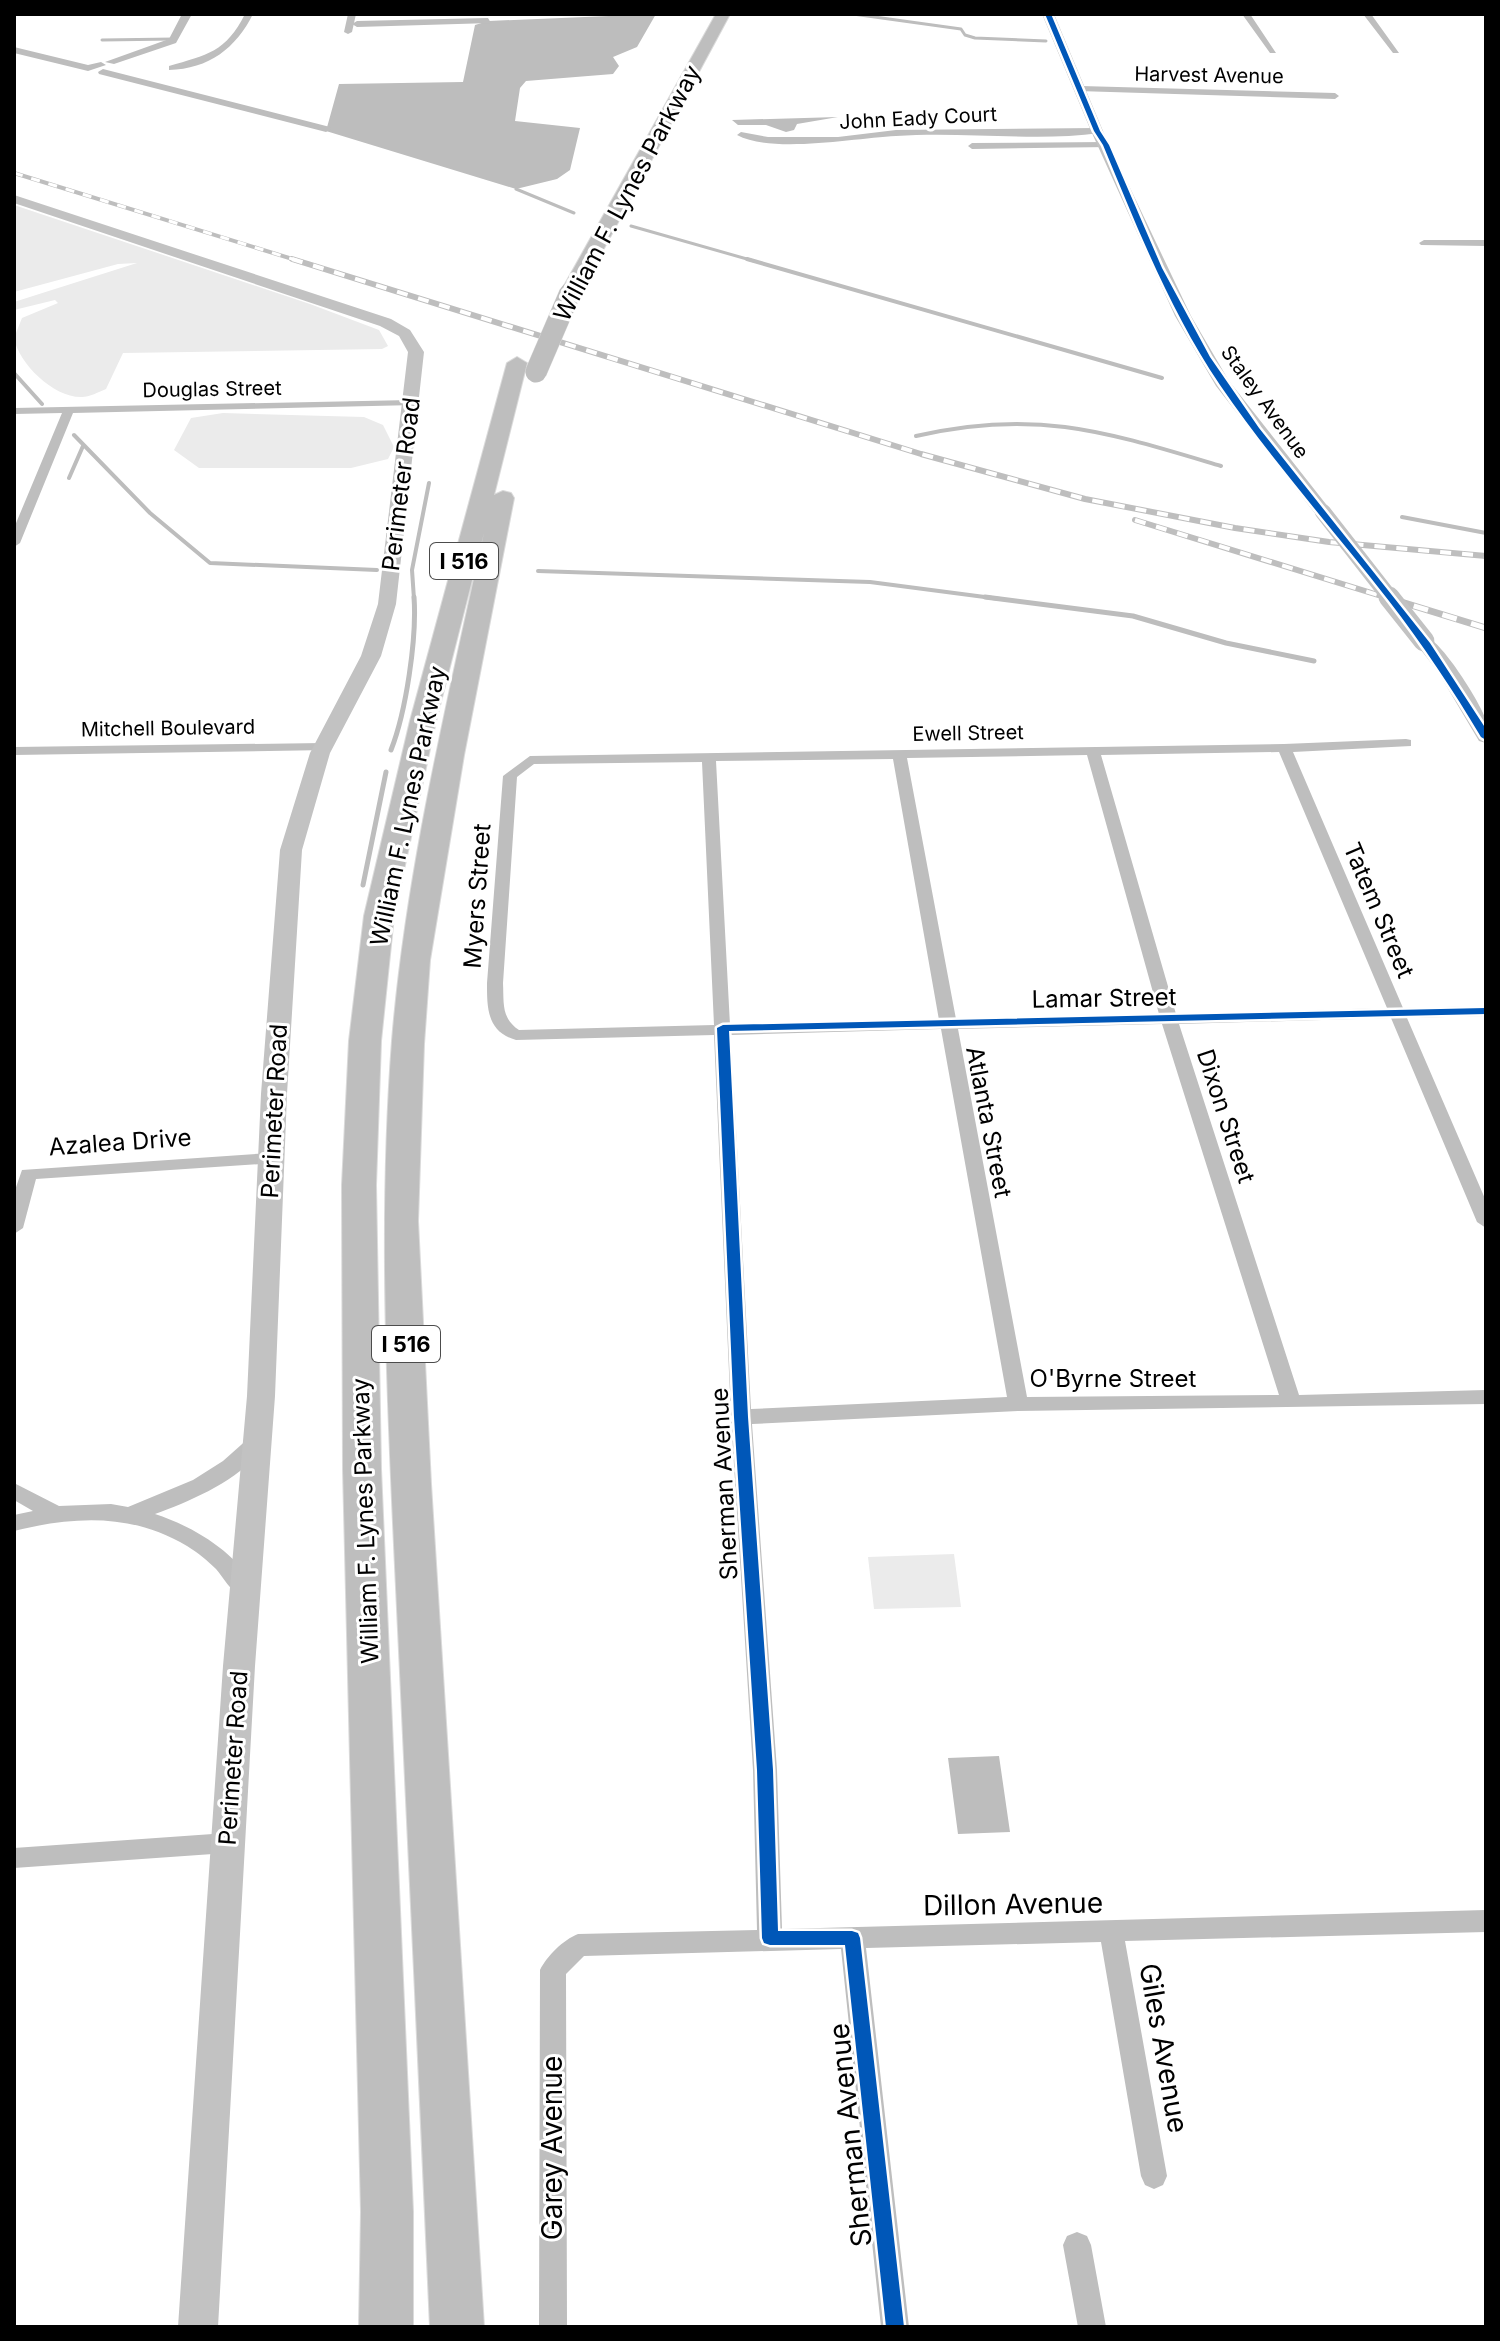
<svg xmlns="http://www.w3.org/2000/svg" width="1500" height="2341" font-family="Inter,sans-serif">
<style>
.green{fill:#ebebeb}
.water{fill:#bdbdbd}
.lines{fill:none;stroke-linecap:round;stroke-linejoin:round}
.stream-far2{stroke:#bdbdbd;stroke-width:3}
.stream-far1{stroke:#bdbdbd;stroke-width:4}
.stream{stroke:#bdbdbd;stroke-width:5}
.canal{fill:#bdbdbd;fill-rule:evenodd}
.highway-casing{stroke:#dbdbdb;stroke-width:2}
.street{fill:#bebebe;fill-rule:evenodd}
.secondary{fill:#c2c2c2;fill-rule:evenodd}
.highway{fill:#bebebe;fill-rule:evenodd}
.rail-far2-casing{stroke:#bebebe;stroke-width:4}
.rail-far1-casing{stroke:#bebebe;stroke-width:6}
.rail-casing{stroke:#bebebe;stroke-width:7}
.rail-far2{stroke:#fff;stroke-width:3;stroke-dasharray:9;stroke-linecap:butt}
.rail-far1{stroke:#fff;stroke-width:4;stroke-dasharray:11;stroke-linecap:butt}
.rail{stroke:#fff;stroke-width:5;stroke-dasharray:15;stroke-linecap:butt}
.highway-bridge-casing{stroke:#dbdbdb;stroke-width:22;stroke-linecap:butt}
.secondary-bridge-far1{stroke:#c2c2c2;stroke-width:16}
.secondary-bridge{stroke:#c2c2c2;stroke-width:21}
.highway-bridge{stroke:#bebebe;stroke-width:21}
.cycleway-casing{stroke:#fff;stroke-width:5}
.cycleway{fill:#0057b8;fill-rule:evenodd}
.labels{text-anchor:middle;dominant-baseline:central;stroke-width:6;stroke-linejoin:round;paint-order:stroke}
.far-street-label{font-size:20px;fill:#000;stroke:#fff}
.shield{fill:#fff;stroke:#4c4c4c;stroke-width:2}
.shield-label{font-size:22px;font-weight:bold;fill:#000}
.street-label{font-size:24px;fill:#000;stroke:#fff}
.near-street-label{font-size:28px;fill:#000;stroke:#fff}
</style>
<rect width="100%" height="100%" fill="#fff"/>
<!-- green -->
<path class="green" d="M14,205L310,304L379,330L388,346L382,349L123,353L106,389C99,392 89,397 82,397C54,398 19,364 14,338L22,318L58,303L55,300L14,310V302L137,263L118,264L14,292Z
M223,413L364,417L383,425L394,447L388,459L351,468H199L174,450L191,418Z
M954,1554L961,1607L874,1609L868,1557Z"/>
<!-- water -->
<path class="water" d="M656,14L637,47L613,57L619,66L613,74L526,81L520,88L515,121L580,128L570,170L557,179L516,189L326,131L339,84L463,82L475,25L488,21Z
M838,117L797,124L794,130L786,132L766,125H738L732,120Z
M999,1756L1010,1832L958,1834L948,1758Z"/>
<g class="lines">
<!-- stream-far2 -->
<path class="stream-far2" d="M853,14L961,29L965,35L975,38L1046,41
M102,40L174,39
M516,189L574,213
M631,226L754,261"/>
<!-- stream-far1 -->
<path class="stream-far1" d="M747,259L1162,378
M14,373L42,404
M74,435L150,513L210,563L377,570
M916,436C1036,408 1107,432 1221,466
M69,478L83,446
M1402,517L1486,533
M538,571L870,582L1000,599
M414,599L412,570L429,483"/>
<!-- stream -->
<path class="stream" d="M985,597L1133,616L1226,643L1314,661
M391,750C406,712 417,638 414,597
M363,885L386,772"/>
<!-- canal -->
<path class="canal" d="M182,14H192L176,43L114,64L105,62L169,39Z
M488,18L491,23L357,27L352,24L357,21Z
M14,47L88,65L101,62L106,65L88,71L14,53Z
M103,69L330,127L331,129L326,132L99,74L98,72Z"/>
<defs>
<path id="highway" d="M716,14H730L580,293L577,297H563L560,293Z
M517,357L527,363L494,495L503,491L511,493L514,498L464,755L430,960L424,1044L418,1221L431,1484L484,2327H430C420,2095 409,1862 398,1630C389,1434 377,1237 392,1041C406,870 448,700 484,533L436,721L394,916L381,1041L376,1185L381,1469L413,2212V2327H359L361,2212L343,1469L342,1185L349,1041L364,916L410,721L507,363Z"/>
</defs>
<!-- highway casing -->
<use href="#highway" class="highway-casing"/>
<!-- street -->
<path class="street" d="M245,14H253C236,48 209,69 169,70V66C207,55 226,52 245,14Z
M348,14H356L352,32L348,34L344,32Z
M1242,14H1250L1276,53H1270Z
M1363,14H1371L1399,53H1393Z
M1081,86L1335,93L1339,96L1335,99L1078,91Z
M1097,128L1100,133C1035,142 962,131 896,136C855,138 772,154 737,135L741,132L768,137H838L896,130Z
M1106,142L1109,147L972,149L968,146L972,143Z
M1424,240H1486V246L1421,245L1419,243Z
M411,400L417,403L415,405L73,413L20,543L14,547V528L62,413L14,414V408Z
M1406,739L1411,740V746L1293,752L1403,1008L1486,1006V1016L1407,1018L1486,1201V1228L1477,1222L1391,1018L1179,1024L1299,1395L1486,1390V1404L1018,1411L752,1424L777,1770L782,1929L1486,1910V1932L1125,1941L1167,2176L1163,2185L1154,2189L1145,2185L1141,2176L1101,1942L866,1948L909,2327H881L841,1949L584,1956L566,1974L567,2327H539L540,1970C547,1956 563,1940 578,1934L757,1930L753,1770L731,1417L714,1035L516,1040C487,1032 487,1008 487,983L503,776L530,756L1284,744ZM1279,752L1387,1008L1176,1014L1101,755ZM1087,755L1159,1014L956,1019L907,758ZM893,759L939,1020L730,1025L716,761ZM702,762L714,1025L519,1030C501,1018 504,1003 503,983L517,777L534,764ZM1162,1024L1279,1395L1027,1397L958,1029ZM941,1029L1007,1397L751,1409L731,1035Z
M323,743L328,744V750L14,755V747Z
M270,1153L279,1159L276,1163L36,1179L23,1228L14,1234V1193L22,1170Z
M257,1435L264,1437L267,1442C245,1478 193,1500 155,1514C194,1527 235,1551 256,1589L253,1595C247,1596 246,1598 241,1596C231,1592 223,1577 216,1569C208,1561 197,1552 187,1546C132,1513 74,1516 14,1531V1515L33,1511L14,1500V1483L59,1506L111,1504L128,1507L193,1480L223,1461L250,1437Z
M227,1833L235,1836L239,1843L235,1850L227,1853L14,1868V1848Z
M1077,2232L1087,2236L1091,2245L1106,2327H1078L1063,2245L1067,2236Z"/>
<!-- secondary -->
<path class="secondary" d="M1042,14H1054L1103,131L1191,316L1229,381L1329,508L1332,512L1329,516H1317L1216,386L1175,316L1091,131Z
M14,195L391,319L410,330L424,352L396,604L381,656L330,753L302,850L287,1094L275,1396L255,1666L218,2327H178L223,1666L247,1396L261,1094L280,850L310,753L361,656L378,604L408,352L399,336L380,326L14,203Z
M1424,635C1441,640 1478,699 1485,717C1488,725 1486,735 1486,743L1479,741L1438,672L1414,641Z"/>
<!-- highway -->
<use href="#highway" class="highway"/>
<defs>
<path id="rail-far2" d="M14,173L299,261"/>
<path id="rail-far1" d="M292,259L921,454L1085,499L1235,528L1329,542L1486,556
M1135,520L1391,599"/>
<path id="rail" d="M1385,597L1486,628"/>
</defs>
<!-- rail-far2 casing -->
<use href="#rail-far2" class="rail-far2-casing"/>
<!-- rail-far1 casing -->
<use href="#rail-far1" class="rail-far1-casing"/>
<!-- rail casing -->
<use href="#rail" class="rail-casing"/>
<!-- rail-far2 -->
<use href="#rail-far2" class="rail-far2"/>
<!-- rail-far1 -->
<use href="#rail-far1" class="rail-far1"/>
<!-- rail -->
<use href="#rail" class="rail"/>
<defs>
<path id="highway-bridge" d="M536,372L570,293"/>
</defs>
<!-- highway-bridge casing -->
<use href="#highway-bridge" class="highway-bridge-casing"/>
<!-- secondary-bridge-far1 -->
<path class="secondary-bridge-far1" d="M1323,512L1391,599"/>
<!-- secondary-bridge -->
<path class="secondary-bridge" d="M1389,597L1424,641"/>
<!-- highway-bridge -->
<use href="#highway-bridge" class="highway-bridge"/>
<defs>
<path id="cycleway" d="M1045,14H1051L1100,131L1109,145L1162,268L1210,357L1259,428L1430,643L1486,729V740L1481,737C1453,690 1423,645 1389,601C1333,529 1272,461 1220,385C1170,311 1137,227 1103,145L1094,131Z
M1486,1008V1014L729,1031L748,1417L773,1770L778,1931H852L858,1933L860,1938L904,2327H886L845,1945H770L764,1943L762,1938L757,1770L734,1417L717,1028L723,1025Z"/>
</defs>
<!-- cycleway casing -->
<use href="#cycleway" class="cycleway-casing"/>
<!-- cycleway -->
<use href="#cycleway" class="cycleway"/>
</g>
<g class="labels">
<!-- far-street labels -->
<g class="far-street-label">
<text transform="translate(1209 75) rotate(1)">Harvest Avenue</text>
<text transform="translate(918 118) rotate(-3)">John Eady Court</text>
<text transform="translate(212 389) rotate(-1)">Douglas Street</text>
<text transform="translate(1265 402) rotate(54)">Staley Avenue</text>
<text transform="translate(168 728) rotate(-1)">Mitchell Boulevard</text>
<text transform="translate(968 733) rotate(-1)">Ewell Street</text>
</g>
<!-- shield labels -->
<g class="shield">
<rect x="430" y="543" width="68" height="36" rx="6"/>
<rect x="372" y="1326" width="68" height="36" rx="6"/>
</g>
<g class="shield-label">
<text x="464" y="561">I 516</text>
<text x="406" y="1344">I 516</text>
</g>
<!-- street labels -->
<g class="street-label">
<text transform="translate(627 193) rotate(-62)">William F. Lynes Parkway</text>
<text transform="translate(401 484) rotate(-83)">Perimeter Road</text>
<text transform="translate(408 806) rotate(-78)">William F. Lynes Parkway</text>
<text transform="translate(477 896) rotate(-86)">Myers Street</text>
<text transform="translate(1379 910) rotate(67)">Tatem Street</text>
<text transform="translate(1104 998) rotate(-1)">Lamar Street</text>
<text transform="translate(274 1111) rotate(-87)">Perimeter Road</text>
<text transform="translate(1226 1116) rotate(72)">Dixon Street</text>
<text transform="translate(989 1122) rotate(79)">Atlanta Street</text>
<text transform="translate(120 1142) rotate(-4)">Azalea Drive</text>
<text x="1113" y="1378">O'Byrne Street</text>
<text transform="translate(724 1484) rotate(-93)">Sherman Avenue</text>
<text transform="translate(365 1521) rotate(-92)">William F. Lynes Parkway</text>
<text transform="translate(233 1758) rotate(-86)">Perimeter Road</text>
</g>
<!-- near-street labels -->
<g class="near-street-label">
<text transform="translate(1013 1904) rotate(-1)">Dillon Avenue</text>
<text transform="translate(1164 2048) rotate(80)">Giles Avenue</text>
<text transform="translate(850 2135) rotate(-96)">Sherman Avenue</text>
<text transform="translate(552 2148) rotate(-90)">Garey Avenue</text>
</g>
</g>
<!-- border -->
<rect width="1500" height="2341" fill="none" stroke="#000000" stroke-width="32"/>
</svg>
